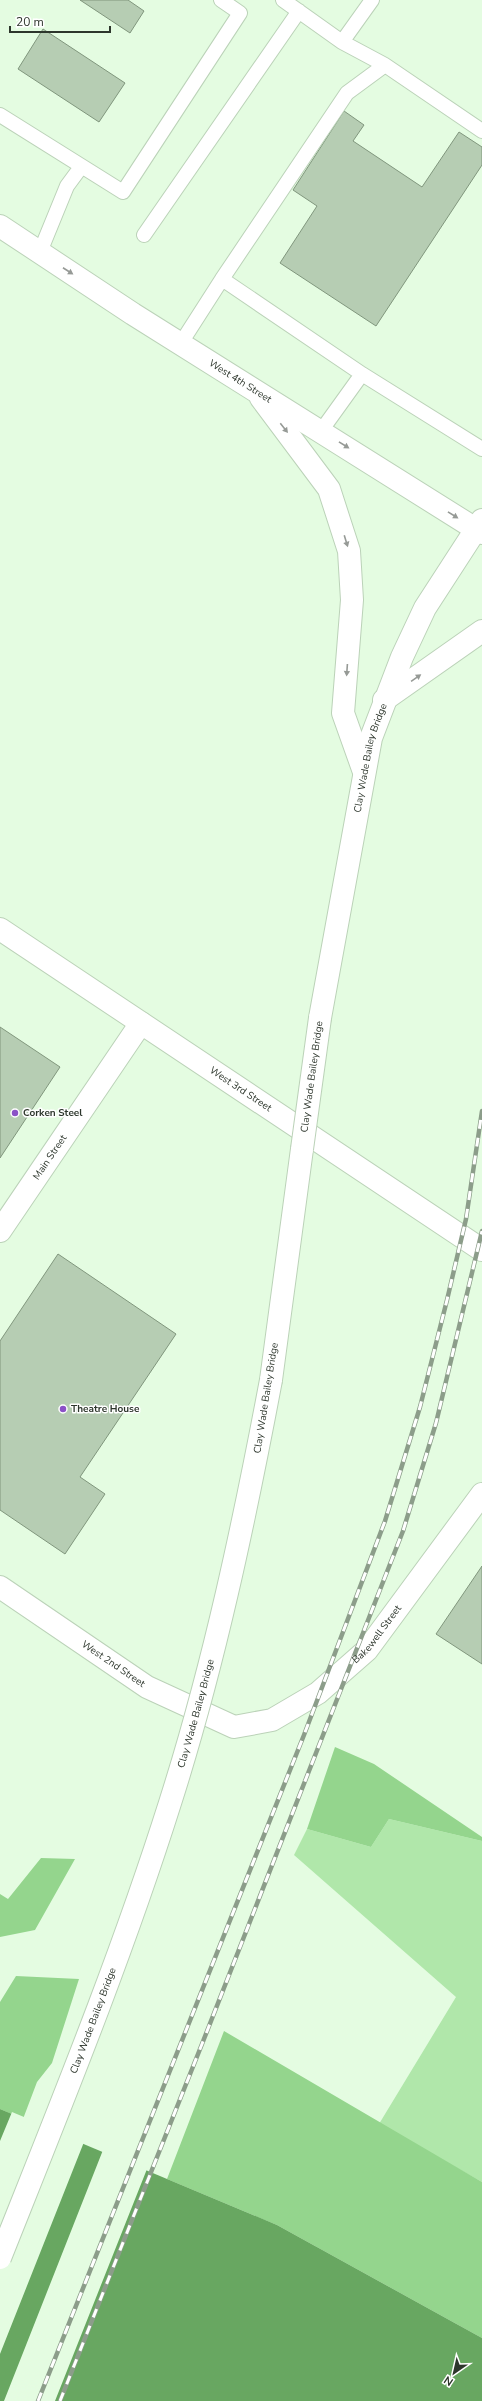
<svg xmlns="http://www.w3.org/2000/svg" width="482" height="2401" font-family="'Nunito Sans',sans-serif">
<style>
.green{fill:#b0e7aa}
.forest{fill:#94d58d}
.water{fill:#68a761}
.pier{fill:#e4fce1}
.building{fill:#b6cdb3;stroke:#80967d}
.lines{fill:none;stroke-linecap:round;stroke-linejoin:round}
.lane-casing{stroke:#bbd2b8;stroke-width:16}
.street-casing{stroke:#bbd2b8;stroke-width:24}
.secondary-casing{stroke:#bbd2b8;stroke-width:24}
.primary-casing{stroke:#bbd2b8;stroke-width:24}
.lane{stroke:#fff;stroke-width:14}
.street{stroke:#fff;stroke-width:22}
.secondary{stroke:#fff;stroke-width:22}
.primary{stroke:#fff;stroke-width:22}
.rail-casing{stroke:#8c9d8a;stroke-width:4.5}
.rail{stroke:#fff;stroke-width:3;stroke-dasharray:9;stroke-linecap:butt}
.primary-bridge-casing{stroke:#bbd2b8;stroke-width:24;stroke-linecap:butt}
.primary-bridge{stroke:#fff;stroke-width:22}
.oneway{fill:#969a96}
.poi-dot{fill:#8b51c7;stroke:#fff;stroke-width:1.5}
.labels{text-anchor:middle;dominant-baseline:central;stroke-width:3;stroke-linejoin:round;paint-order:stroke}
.street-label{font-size:10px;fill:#2d362c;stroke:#fff}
.poi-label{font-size:10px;font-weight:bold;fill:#2d362c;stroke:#fff;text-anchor:start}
</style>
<rect width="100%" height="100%" fill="#e4fce1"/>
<!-- green -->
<path class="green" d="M389,1819L482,1841V2182L379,2124L456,1997L294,1855L307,1829L371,1847Z"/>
<!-- forest -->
<path class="forest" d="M335,1747L374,1764L482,1837V1841L389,1819L371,1847L307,1829Z
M41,1858L75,1859L35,1930L0,1937V1894L8,1899Z
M16,1976L79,1979L52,2063L37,2082L23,2119L0,2109V2002Z
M224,2031L482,2182V2338L277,2225L167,2179Z"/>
<!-- water -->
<path class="water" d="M0,2109L277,2225L482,2338V2401H0Z"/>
<!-- pier -->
<path class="pier" d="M12,2112L84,2142L0,2354V2141Z
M103,2150L147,2169L55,2401H4Z"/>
<!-- building -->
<path class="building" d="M80,0H128L144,11L130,33Z
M43,29L125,83L99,122L18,69Z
M344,111L364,125L353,141L422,187L459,132L482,147V165L376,326L280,263L317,206L293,190Z
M0,1027L60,1067L0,1158Z
M58,1254L176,1334L80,1477L105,1494L65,1554L0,1510V1341Z
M482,1566V1664L436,1634Z"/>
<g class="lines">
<defs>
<path id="lane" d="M283,0L342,42L385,65
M342,42L372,0
M0,115L123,192L240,13L221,0
M482,131L385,65L347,93L222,279L362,374L482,449
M144,235L299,11
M40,252L67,186L81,167
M181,343L222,279
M321,431L362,374"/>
<g id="street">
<path id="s1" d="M0,1231L141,1023"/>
<path id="s2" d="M0,1587L147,1687L234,1727L272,1720L318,1693L367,1650L482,1494"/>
</g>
<g id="secondary">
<path id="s3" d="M0,929L482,1250"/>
</g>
<g id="primary">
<path id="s4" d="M0,226L133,314L482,533"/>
<path d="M261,398L329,489L349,551L352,600L343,713L364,772"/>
<path d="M384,700L482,631"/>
<path id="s5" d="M320,1018L371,738L402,657L425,608L482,520"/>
<path d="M271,1380L302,1149"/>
</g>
</defs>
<!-- lane casing -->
<use href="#lane" class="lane-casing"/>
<!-- street casing -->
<use href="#street" class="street-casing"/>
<!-- secondary casing -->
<use href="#secondary" class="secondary-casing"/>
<!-- primary casing -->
<use href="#primary" class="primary-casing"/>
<!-- lane -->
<use href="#lane" class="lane"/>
<!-- street -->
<use href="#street" class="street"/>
<!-- secondary -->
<use href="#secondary" class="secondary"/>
<!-- primary -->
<use href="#primary" class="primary"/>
<defs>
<path id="rail" d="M38,2401L304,1735L385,1521L420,1407L447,1300L466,1219L482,1111
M60,2401L202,2044L403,1531L436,1423L482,1231"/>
</defs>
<!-- rail casing -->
<use href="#rail" class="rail-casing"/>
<!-- rail -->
<use href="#rail" class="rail"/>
<defs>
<g id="primary-bridge">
<path id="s6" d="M302,1149L320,1018"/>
<path id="s7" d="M0,2258C60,2107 121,1958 170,1803C214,1665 244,1523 271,1380"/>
</g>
</defs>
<!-- primary-bridge casing -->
<use href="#primary-bridge" class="primary-bridge-casing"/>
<!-- primary-bridge -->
<use href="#primary-bridge" class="primary-bridge"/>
</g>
<!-- one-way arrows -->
<defs><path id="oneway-solid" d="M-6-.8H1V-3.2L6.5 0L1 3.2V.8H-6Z"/></defs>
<g class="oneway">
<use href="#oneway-solid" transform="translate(68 271) rotate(33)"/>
<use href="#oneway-solid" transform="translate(284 428) rotate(52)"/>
<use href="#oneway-solid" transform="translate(344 445) rotate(32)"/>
<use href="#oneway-solid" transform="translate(453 515) rotate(32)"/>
<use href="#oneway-solid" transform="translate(346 541) rotate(73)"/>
<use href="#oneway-solid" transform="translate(347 670) rotate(94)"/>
<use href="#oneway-solid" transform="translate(416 678) rotate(-35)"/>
</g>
<!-- markers -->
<g class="poi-dot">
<circle cx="15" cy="1113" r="4"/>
<circle cx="63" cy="1409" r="4"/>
</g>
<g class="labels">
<!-- street labels -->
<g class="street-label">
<text stroke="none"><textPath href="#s4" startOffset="286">West 4th Street</textPath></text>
<text stroke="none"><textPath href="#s5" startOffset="265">Clay Wade Bailey Bridge</textPath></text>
<text stroke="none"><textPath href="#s6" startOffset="73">Clay Wade Bailey Bridge</textPath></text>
<text stroke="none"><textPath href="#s3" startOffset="289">West 3rd Street</textPath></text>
<text stroke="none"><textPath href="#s1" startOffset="89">Main Street</textPath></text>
<text transform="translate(266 1398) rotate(-81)">Clay Wade Bailey Bridge</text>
<text stroke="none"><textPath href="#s2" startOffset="449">Bakewell Street</textPath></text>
<text stroke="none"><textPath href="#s2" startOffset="137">West 2nd Street</textPath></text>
<text stroke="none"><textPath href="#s7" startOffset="579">Clay Wade Bailey Bridge</textPath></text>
<text stroke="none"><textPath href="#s7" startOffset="255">Clay Wade Bailey Bridge</textPath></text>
</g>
<!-- poi labels -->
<g class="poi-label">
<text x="23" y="1113">Corken Steel</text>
<text x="71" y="1409">Theatre House</text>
</g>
</g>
<!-- north arrow -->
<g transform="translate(454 2373) rotate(214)" stroke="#ffffff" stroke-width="3" paint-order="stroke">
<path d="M0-3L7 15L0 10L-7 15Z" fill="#2d362c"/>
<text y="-6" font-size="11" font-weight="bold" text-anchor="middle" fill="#2d362c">N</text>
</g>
<!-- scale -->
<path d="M10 26v6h100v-6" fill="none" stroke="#2d362c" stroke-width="2"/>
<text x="16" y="26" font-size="12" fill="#2d362c" stroke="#ffffff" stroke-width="3" paint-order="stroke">20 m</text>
</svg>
